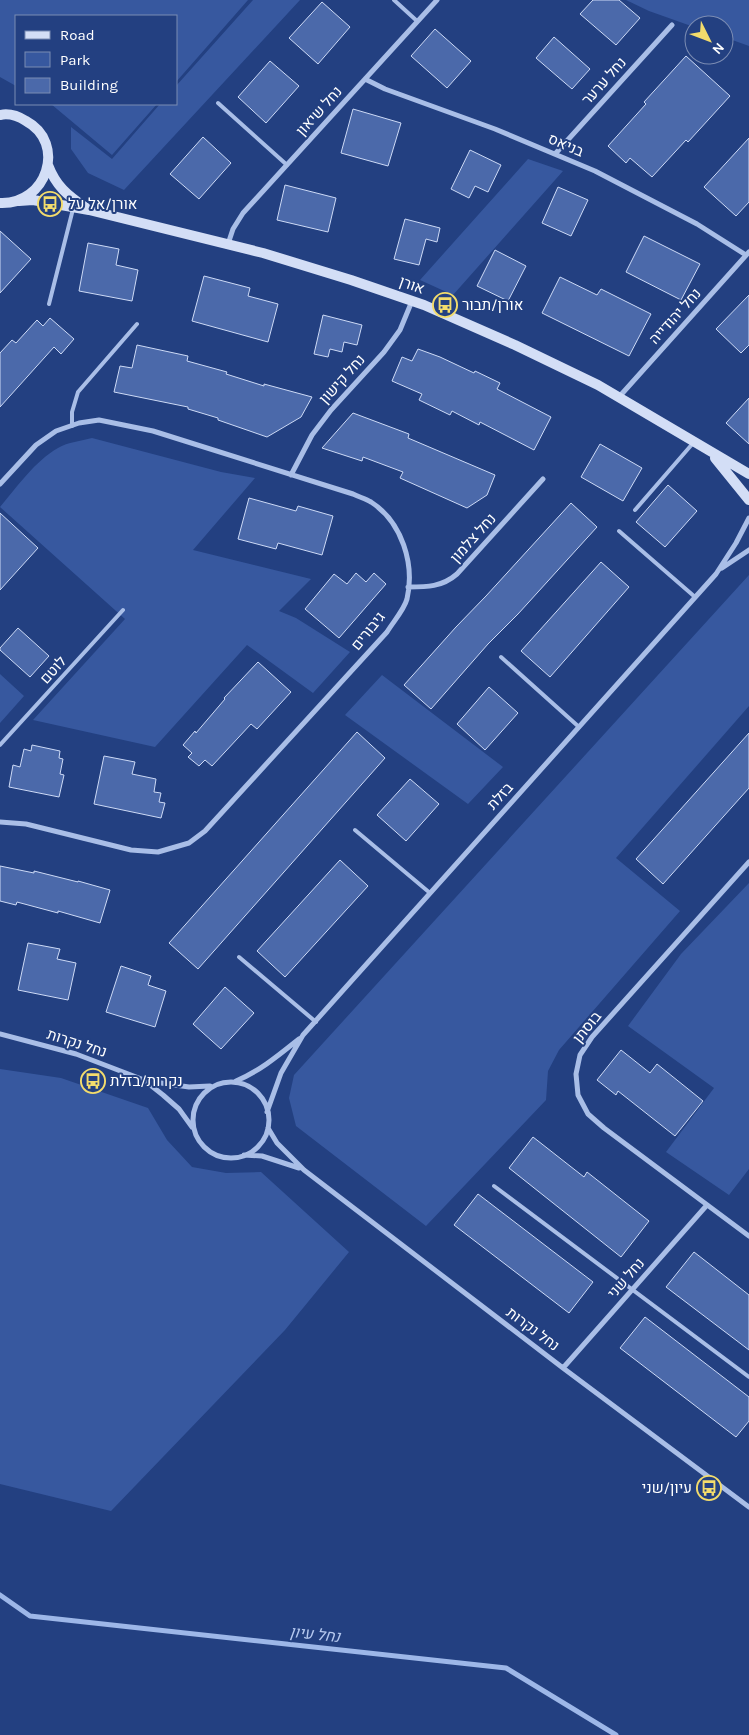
<svg xmlns="http://www.w3.org/2000/svg" width="749" height="1735" font-family="Karla,Heebo,sans-serif">
<style>
.green{fill:#37589f}
.lines{fill:none;stroke-linecap:round;stroke-linejoin:round}
.stream{stroke:#9db7e8;stroke-width:5}
.building{fill:#4b69aa;stroke:#cddaf6}
.lane{stroke:#a9bee7;stroke-width:4}
.street{stroke:#a9bee7;stroke-width:5}
.secondary{stroke:#d3def6;stroke-width:10}
.labels{text-anchor:middle;dominant-baseline:central;stroke-width:4;stroke-linejoin:round;paint-order:stroke}
.street-label{font-size:15px;fill:#fff;stroke:#234081}
.poi-label{font-size:15px;fill:#fff;stroke:#234081;text-anchor:start}
.water-label{font-size:16px;font-style:italic;fill:#b5c8ef;stroke:#234081}
</style>
<rect width="100%" height="100%" fill="#234081"/>
<!-- green -->
<path class="green" d="M0,0H248L176,82V16H16V86L0,77Z
M253,0H300L124,190L88,173L71,149V127L112,159L160,104H176V86Z
M626,0H749V46L724,37V25H694V27L649,11Z
M51,104H157L112,155Z
M528,159L563,171L453,295L420,280Z
M92,438L221,472L255,478L193,550L311,579L279,611L296,618L350,652L313,693L247,645L155,747L33,720L125,619L0,507C17,487 35,461 58,448C68,442 81,441 92,438Z
M749,575V706L616,858L680,911L559,1050L548,1071L546,1100L426,1226L296,1126L289,1098L294,1075Z
M0,674L24,696L0,723Z
M382,675L503,767L468,804L345,715Z
M749,883V1169L729,1195L666,1152L714,1088L628,1026L681,954Z
M0,1069L61,1078L148,1108L167,1140L192,1167L226,1173L261,1172L349,1252L285,1330L111,1511L0,1484Z"/>
<g class="lines">
<!-- stream -->
<path class="stream" d="M0,1595L30,1616L506,1668L616,1735"/>
</g>
<!-- building -->
<path class="building" d="M593,0H619L640,18L616,45L580,14Z
M322,2L350,27L318,64L289,38Z
M435,29L471,61L447,88L411,56Z
M554,37L590,69L572,89L536,58Z
M686,56L730,96L688,142L686,140L652,177L630,158L626,163L608,146L646,104L644,102Z
M270,61L299,86L266,123L238,97Z
M353,109L401,123L388,166L341,153Z
M203,137L231,163L199,199L170,174Z
M749,138V202L736,216L704,187Z
M470,150L501,165L488,192L475,186L469,198L451,189Z
M285,185L336,198L328,232L277,220Z
M558,187L588,200L571,236L542,223Z
M405,219L440,228L437,242L426,239L419,265L394,259Z
M0,231L31,259L0,293Z
M644,236L700,264L681,300L626,272Z
M88,243L119,249L116,265L138,270L132,301L79,291Z
M495,250L526,266L508,301L477,286Z
M204,276L250,288L248,296L278,304L268,342L192,321Z
M560,277L597,295L601,289L651,314L629,356L542,313Z
M749,295V345L741,353L716,329Z
M323,315L362,325L357,345L344,342L342,352L330,349L328,357L314,354Z
M50,318L74,339L61,354L54,347L0,407V353L12,340L16,343L37,320L43,326Z
M137,345L188,356L187,361L227,372L226,374L264,386V384L312,397L301,417L267,437L218,420V418L188,409V407L114,392L120,366L132,368Z
M418,349L440,357L474,373L475,371L500,383L497,389L551,417L534,450L480,422L479,425L452,411L450,415L419,400L422,394L392,381L402,357L412,361Z
M749,398V444L726,423Z
M353,413L409,434L408,438L495,475L487,495L467,508L400,478L403,472L363,457L362,461L322,448Z
M600,444L642,468L623,501L581,477Z
M668,485L697,511L665,547L636,522Z
M249,498L296,511L298,506L333,516L322,555L278,543L276,549L238,539Z
M571,503L597,527L518,614L488,644L431,709L404,685L456,627L486,596Z
M0,513L38,548L0,590Z
M601,562L629,587L550,677L521,651Z
M356,573L366,582L374,573L386,584L339,638L305,609L334,574L347,584Z
M18,628L49,656L30,677L0,650V648Z
M258,662L291,692L257,729L251,724L212,766L205,760L199,766L188,757L192,753L183,745L195,731L196,733L225,699L224,698Z
M489,687L518,713L485,750L457,724Z
M357,732L385,758L198,969L169,943Z
M749,733V788L663,884L636,859Z
M32,745L60,751L59,758L63,759L60,774L64,775L59,797L9,787L13,765L20,767L24,749L31,751Z
M104,756L135,762L132,774L156,779L154,792L161,793L159,802L165,803L161,818L94,804Z
M410,779L439,804L406,841L377,815Z
M340,860L368,886L285,977L257,951Z
M0,866L34,873V871L78,882V881L110,890L100,923L58,911V913L17,902L16,905L0,901Z
M28,943L60,949L57,959L76,963L68,1000L18,990Z
M121,966L151,976L148,985L166,991L155,1027L106,1012Z
M225,987L254,1013L221,1049L193,1024Z
M621,1050L650,1073L657,1064L703,1101L675,1136L618,1091L616,1095L597,1080Z
M533,1137L584,1177L587,1172L649,1221L621,1257L509,1168Z
M478,1194L593,1282L569,1313L454,1225Z
M694,1252L749,1295V1350L666,1287Z
M645,1317L749,1397V1421L736,1437L620,1348Z"/>
<g class="lines">
<!-- lane -->
<path class="lane" d="M394,0L417,21
M218,103L287,165
M49,304L73,209
M72,426V412L78,392L137,324
M635,510L694,442
M619,531L695,597
M501,657L579,727
M0,745L123,610
M355,830L430,893
M239,957L316,1022
M494,1186L749,1377"/>
<!-- street -->
<path class="street" d="M365,79L385,89L495,129L595,171L697,224L746,255
M555,154L672,25
M228,244L233,229L243,213L437,0
M619,397L749,252
M291,475L312,435L331,410L384,352L400,330L412,301
M0,484L36,445L56,431L79,423L99,420L153,431L353,494C359,497 366,499 371,502C402,522 415,564 407,599C404,610 393,622 387,632L205,831L189,843L158,852L131,850L26,824L0,822
M722,568L749,550
M408,587C427,587 442,587 457,574L543,479
M749,862L592,1037L580,1055L576,1074L578,1095L588,1114L604,1128L749,1236
M0,1034L76,1054L144,1080L163,1095L179,1109L192,1127
M147,1081L189,1087L210,1086
M236,1081C260,1071 279,1055 299,1039
M193 1120a38 38 0 1 1 76 0a38 38 0 1 1-76 0Z
M267,1112L281,1073L303,1035L716,574L736,543L749,518
M268,1128L277,1143L304,1170L563,1368L749,1507
M244,1155L262,1156L299,1168
M563,1368L707,1205"/>
<!-- secondary -->
<path class="secondary" d="M0,115C9,113 18,116 26,121C67,143 47,205 0,203
M48,165C56,186 67,195 86,208
M19,201L33,200L89,210L263,253L351,280L424,305L515,345L598,385L749,474
M715,458L749,500"/>
</g>
<!-- icons -->
<defs>
<symbol id="bus-ring" viewBox="-11 -11 22 22"><circle r="9.5" fill="#234081" stroke="#f3dc6c" stroke-width="1.5"/><path d="M-5-6H5V4H4V6H2V4H-2V6H-4V4H-5ZM-3.5-4V0h7V-4ZM-3.5 1.2v1.5H-2V1.2ZM2 1.2v1.5H3.5V1.2Z" fill="#f3dc6c"/></symbol>
</defs>
<g fill-rule="evenodd">
<use href="#bus-ring" x="36" y="190" width="28" height="28"/>
<use href="#bus-ring" x="431" y="291" width="28" height="28"/>
<use href="#bus-ring" x="79" y="1067" width="28" height="28"/>
<use href="#bus-ring" x="695" y="1474" width="28" height="28"/>
</g>
<g class="labels">
<!-- street labels -->
<g class="street-label">
<text transform="translate(604 81) rotate(-48)">נחל ערער</text>
<text transform="translate(319 111) rotate(-48)">נחל שיאון</text>
<text transform="translate(566 145) rotate(23)">בניאס</text>
<text transform="translate(412 285) rotate(20)">אורן</text>
<text transform="translate(675 316) rotate(-48)">נחל יהודייה</text>
<text transform="translate(342 379) rotate(-48)">נחל קישון</text>
<text transform="translate(473 538) rotate(-48)">נחל צלמון</text>
<text transform="translate(368 631) rotate(-51)">גיבורים</text>
<text transform="translate(53 670) rotate(-48)">לוטם</text>
<text transform="translate(500 796) rotate(-48)">בזלת</text>
<text transform="translate(587 1027) rotate(-51)">בוסתן</text>
<text transform="translate(77 1043) rotate(18)">נחל נקרות</text>
<text transform="translate(626 1278) rotate(-49)">נחל שני</text>
<text transform="translate(533 1329) rotate(37)">נחל נקרות</text>
</g>
<!-- poi labels -->
<g class="poi-label">
<text x="68" y="204">אורן/אל על</text>
<text x="462" y="305">אורן/תבור</text>
<text x="110" y="1081">נקרות/בזלת</text>
<text x="692" y="1488" text-anchor="end">עיון/שני</text>
</g>
<!-- water labels -->
<g class="water-label">
<text transform="translate(315 1634) rotate(6)">נחל עיון</text>
</g>
</g>
<!-- legend -->
<rect x="15" y="15" width="162" height="90" fill="#234081" stroke="#7b8cb3"/>
<rect x="25" y="31" width="25" height="8" fill="#d3def6" stroke="#7b8cb3"/>
<text x="60" y="40" font-size="15" fill="#ffffff">Road</text>
<rect x="25" y="52" width="25" height="15" fill="#37589f" stroke="#7b8cb3"/>
<text x="60" y="65" font-size="15" fill="#ffffff">Park</text>
<rect x="25" y="78" width="25" height="15" fill="#4b69aa" stroke="#7b8cb3"/>
<text x="60" y="90" font-size="15" fill="#ffffff">Building</text>
<!-- north arrow -->
<g transform="translate(709 40) rotate(132)"><circle r="24" fill="#234081" stroke="#7b8cb3"/>
<path d="M0-4L9 19L0 12L-9 19Z" fill="#f3dc6c"/>
<text y="-8" font-size="14" font-weight="bold" text-anchor="middle" fill="#ffffff">N</text>
</g>
</svg>
